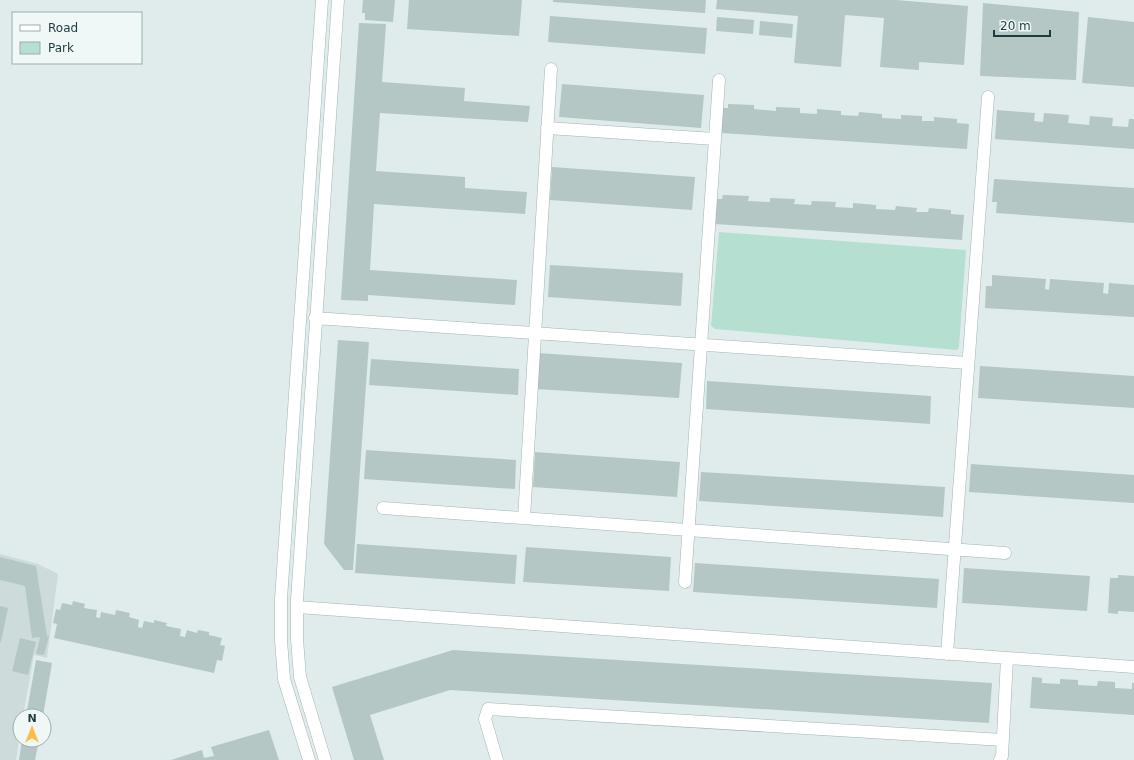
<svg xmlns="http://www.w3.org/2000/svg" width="1134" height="760" font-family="'DejaVu Sans',sans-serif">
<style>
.built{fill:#cddcdb}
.green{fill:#b5e0d1}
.building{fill:#b4c7c5}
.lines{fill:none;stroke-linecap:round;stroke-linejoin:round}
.minor-casing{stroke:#a1b3b4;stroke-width:13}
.minor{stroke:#fff;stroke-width:12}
</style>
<rect width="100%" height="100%" fill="#dfeceb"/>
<!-- built -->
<path class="built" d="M0,554L38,564L58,574L47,658L34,655L23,716H20V735L16,760H0Z"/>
<!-- green -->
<path class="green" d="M719,232L966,250L959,347L957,350L715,329L711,326Z"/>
<!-- building -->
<path class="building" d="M363,0H395L393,22L365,20V13H362Z
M409,0H522L519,36L407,29Z
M553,0H706L705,13L553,2Z
M717,0H896L968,6L964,65L919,62V70L880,67L884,18L845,15L841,67L794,63L798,16L716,9Z
M983,3L1079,12L1076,80L980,76Z
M550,16L707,28L705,54L548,42Z
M717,17L754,20L753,34L716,31Z
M1088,17L1134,22V87L1082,83Z
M760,21L793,24L792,38L759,35Z
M359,23L386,24L382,82L465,88L464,101L530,106L528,122L380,113L376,171L465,177V188L527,192L525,214L374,204L370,270L517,280L515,305L368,295V301L341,300Z
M562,84L704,95L701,128L559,117Z
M728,104L754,105V109L776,111V107L800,108V113L817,114V109L841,111V115L858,116L859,112L882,114V118L901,119V115L922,116V121H934V117L957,119V123L969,124L967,149L721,133L723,108H728Z
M997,110L1035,113L1034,121L1043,122L1044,113L1069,115L1068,123L1089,125L1090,116L1113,118L1112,126L1128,127L1129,119H1134V149L995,139Z
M552,167L695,177L692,210L550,200Z
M994,179L1134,188V223L996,213L997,202H992Z
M723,195L749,196L748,201L770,202V198L795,199L794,204L811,205L812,201L836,202L835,207L853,208V203L876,205V209L895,210L896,206L917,208L916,212H928L929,208L951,210V214L964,215L962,240L715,224L717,199H722Z
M550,265L683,273L681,306L548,297Z
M992,275L1046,279L1045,289L1049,290L1050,279L1104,283L1103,293L1108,294L1109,283L1134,285V317L985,308L986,286H992Z
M338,340L369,342L353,570H344L324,544Z
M538,353L682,363L679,398L536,389Z
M371,359L519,369L518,395L369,385Z
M980,366L1134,376V408L978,398Z
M707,381L931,396L930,424L706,409Z
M366,450L516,460L515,489L364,479Z
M535,452L680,462L677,497L533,487Z
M971,464L1134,475V503L969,492Z
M701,472L945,487L943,517L699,501Z
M357,544L517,555L515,584L355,573Z
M526,547L671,557L669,591L523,582Z
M0,557L36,566L47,636H49L44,655L36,654L40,637L32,638L25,586L0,580Z
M695,563L939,579L937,608L693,592Z
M964,568L1090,576L1087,611L962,603Z
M1118,575L1134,576V612L1118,611V614L1108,613L1110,578H1118Z
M73,601L85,604L84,608L97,610L96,617L100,618L101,612L115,615L116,610L130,613L129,617L139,620L138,627L142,628L144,621L154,623V620L167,623L166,626L181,629L180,636L185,637L187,630L197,633L198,630L209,632V635L222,638L220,645L225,646L222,661L217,660L214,673L54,638L57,624L53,623L56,609L60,610L62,603L72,605Z
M0,606L8,608L1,642H0Z
M20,638L36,642L28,675L12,671Z
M453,650L992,683L989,723L450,690L370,715L384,760H354L332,687Z
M36,660L52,663L43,716H26Z
M1032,677L1042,678V683L1060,684V679L1078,680V685L1097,686L1098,681L1115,682V688L1132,689V683H1134V715L1030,708Z
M269,730L279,760H171L202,750L204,758L214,756L211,747Z
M22,740H39L35,760H19Z"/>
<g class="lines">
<defs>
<path id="minor" d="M547,128L715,139
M315,318L968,363
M383,508L1005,553
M524,518L551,69
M685,582L719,80
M297,607L1134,667
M947,654L988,97
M309,760L284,679L281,640V599L322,0
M325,760L300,677L297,639V600L338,0
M497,760L485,719L488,709L1003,740
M1000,760L1002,756L1007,658"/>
</defs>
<!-- minor casing -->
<use href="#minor" class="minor-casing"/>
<!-- minor -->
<use href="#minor" class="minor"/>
</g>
<!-- legend -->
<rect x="12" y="12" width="130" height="52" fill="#f0f8f7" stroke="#9cacad"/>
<rect x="20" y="25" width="20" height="6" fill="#ffffff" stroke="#9cacad"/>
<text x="48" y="32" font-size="12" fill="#1e3b3e">Road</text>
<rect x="20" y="42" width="20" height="12" fill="#b5e0d1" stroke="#9cacad"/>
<text x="48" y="52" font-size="12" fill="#1e3b3e">Park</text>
<!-- north arrow -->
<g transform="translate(32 728)"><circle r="19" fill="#f0f8f7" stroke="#9cacad"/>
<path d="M0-3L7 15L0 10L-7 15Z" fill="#ffba4a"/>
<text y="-6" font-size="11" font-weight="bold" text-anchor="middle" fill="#1e3b3e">N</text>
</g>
<!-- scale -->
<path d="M994 30v6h56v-6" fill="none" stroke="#1e3b3e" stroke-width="2"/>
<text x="1000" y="30" font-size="12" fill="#1e3b3e" stroke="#f0f8f7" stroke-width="3" paint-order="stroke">20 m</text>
</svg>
